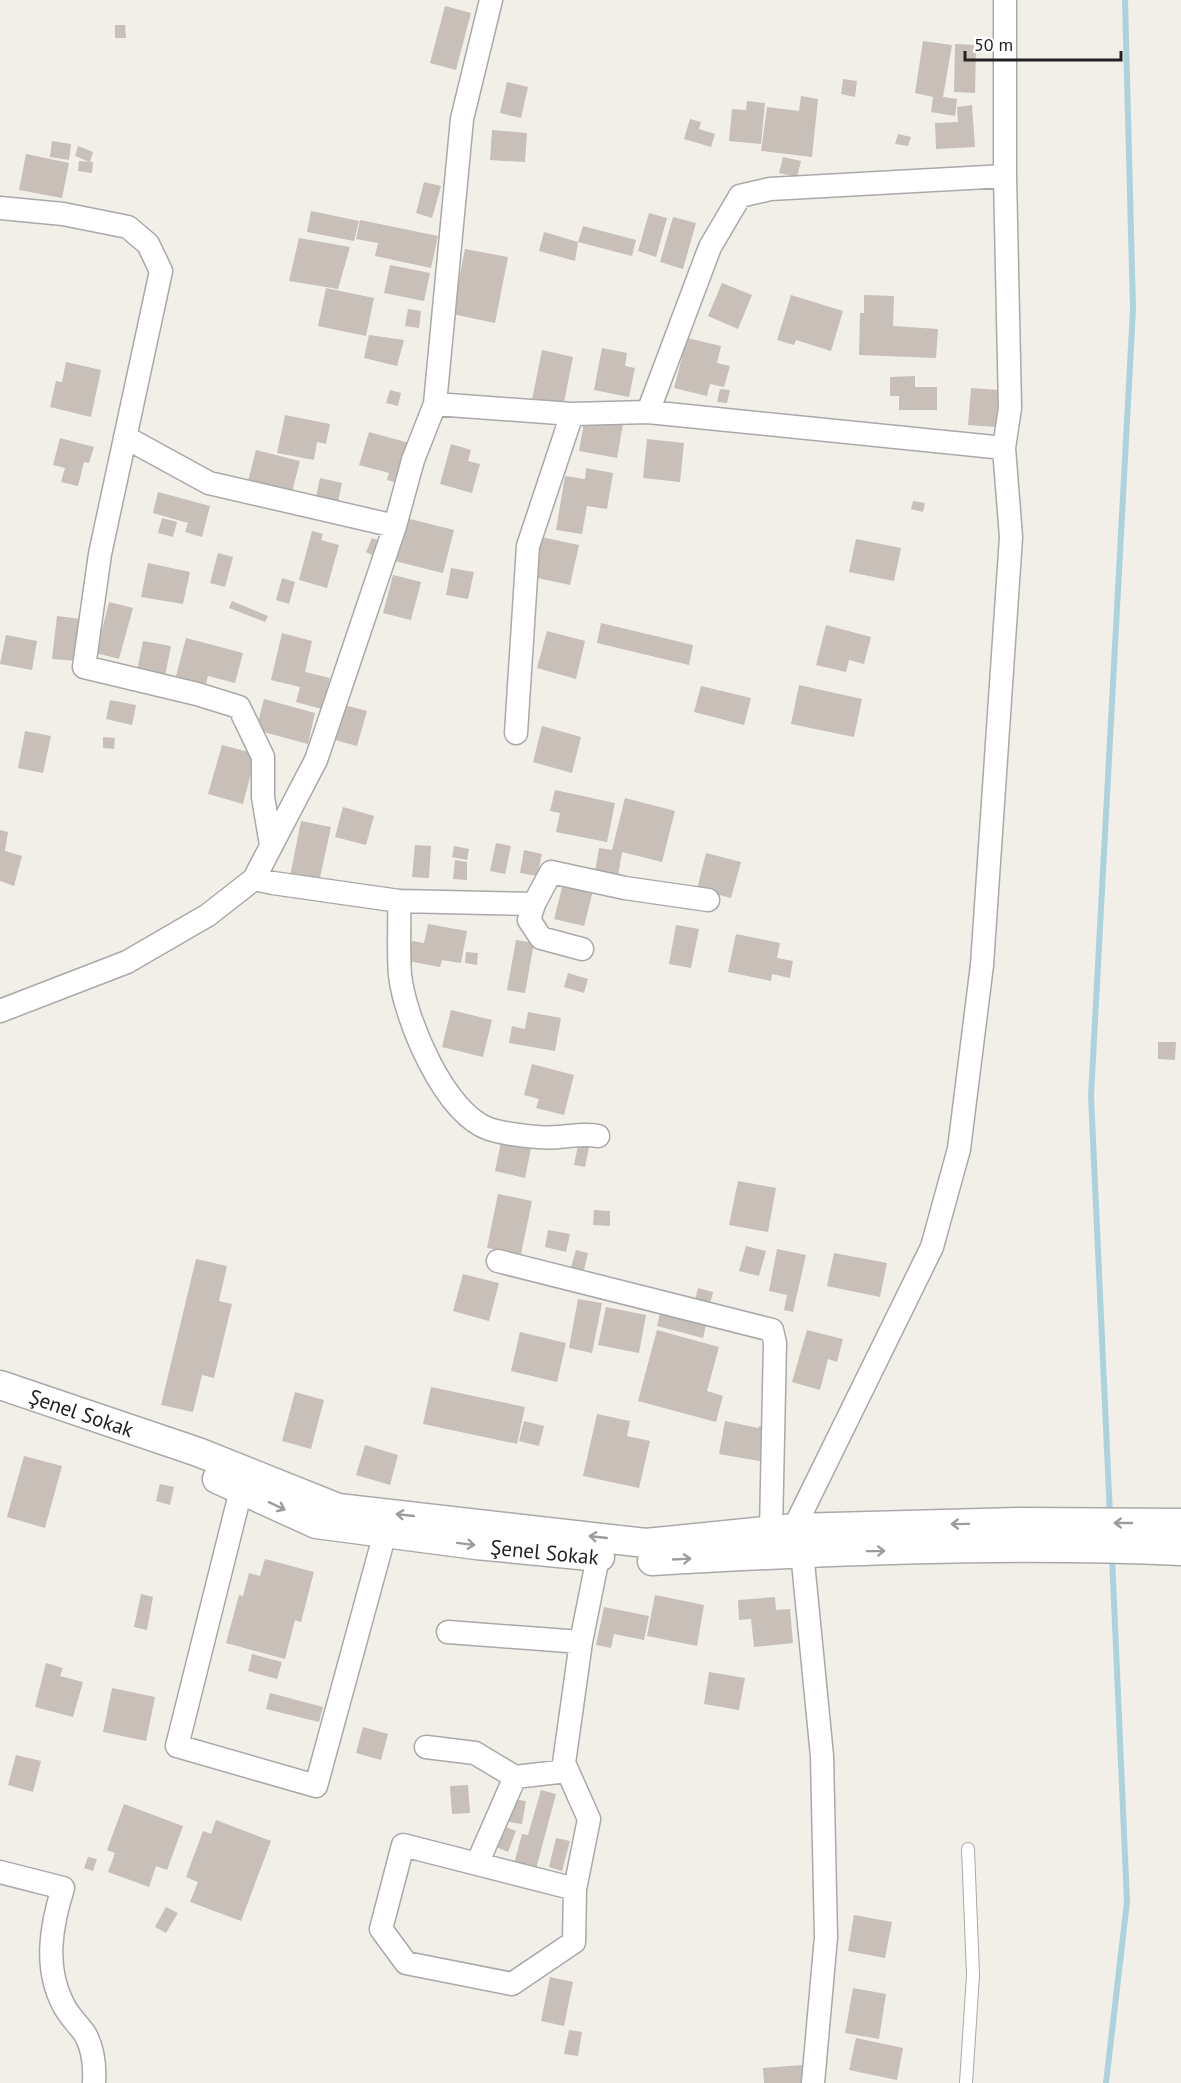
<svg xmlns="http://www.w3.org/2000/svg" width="1181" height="2083" font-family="'PT Sans',sans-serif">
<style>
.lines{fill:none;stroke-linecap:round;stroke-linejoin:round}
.stream{stroke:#aad3df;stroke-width:6}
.building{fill:#c7bfb8}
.service-casing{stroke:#a9a9a9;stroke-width:14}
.minor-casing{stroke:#a9a9a9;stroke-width:25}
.tertiary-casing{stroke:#a9a9a9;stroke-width:31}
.service{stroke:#fff;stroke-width:12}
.minor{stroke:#fff;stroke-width:22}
.tertiary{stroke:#fff;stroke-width:28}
.oneway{stroke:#9c9c9c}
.labels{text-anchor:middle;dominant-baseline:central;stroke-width:6;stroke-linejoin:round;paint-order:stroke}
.street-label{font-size:21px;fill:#222;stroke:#fff}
</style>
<rect width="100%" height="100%" fill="#f2efe9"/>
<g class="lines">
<!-- stream -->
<path class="stream" d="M1110,1516L1091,1096L1133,309L1125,0
M1106,2083L1127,1902L1112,1556"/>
</g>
<!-- building -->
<path class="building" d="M445,6L471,13L456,70L430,63Z
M115,25H125L126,38H115Z
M923,41L952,45L943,97L957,99L955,116L931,112L933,97L915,93Z
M955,44L976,45L975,93L954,92Z
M843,79L857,81L855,97L841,94Z
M507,82L528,87L521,118L500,113Z
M801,96L818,99L812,157L761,151L767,107L799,111Z
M747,101L765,103L761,144L729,141L732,109L746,110Z
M972,105L975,147L936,149L935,123L958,122L957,107Z
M690,119L701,122L699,129L715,134L711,147L684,139Z
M492,130L527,133L525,162L490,160Z
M898,134L911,137L908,146L895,144Z
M52,141L71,144L69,160L50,157Z
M78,146L93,152L90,162L75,156Z
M26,154L69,163L62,198L19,190Z
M783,157L801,161L797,177L779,173Z
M79,161L93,162L92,173L78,171Z
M424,182L441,186L432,218L416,213Z
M311,211L359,221L354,241L307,232Z
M649,213L667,218L656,257L638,251Z
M673,217L696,223L683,269L660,262Z
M360,220L438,236L431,268L375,256L378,243L356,239Z
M583,226L636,240L632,256L578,242Z
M544,232L578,242L575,261L539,251Z
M299,238L350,247L338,289L289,281Z
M465,249L508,257L495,323L452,314Z
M390,265L430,273L424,301L384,293Z
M722,283L752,295L738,329L708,316Z
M326,288L374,298L366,336L318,326Z
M791,295L843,311L831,351L796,340L794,345L777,340Z
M864,295L894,296L893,326L938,329L936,358L859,355L860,313H864Z
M408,309L421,311L419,328L405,326Z
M369,335L404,340L397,366L364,358Z
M687,338L721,346L717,363L730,366L724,387L710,384L707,396L674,388Z
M602,348L627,353L625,366L635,368L629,397L594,390Z
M542,350L573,357L563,407L532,400Z
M66,362L101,370L91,417L50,407L56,381L62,382Z
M915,376V387H937V410H899V396H890V377Z
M971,388L999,390L996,427L968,425Z
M720,389L730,390L727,403L717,402Z
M390,390L401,393L398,406L386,403Z
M285,415L330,424L326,444L317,442L314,460L277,453Z
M585,417L623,424L617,458L579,451Z
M369,432L413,444L402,484L387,480L389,473L359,465Z
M60,438L94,447L89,463L84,462L78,486L61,482L65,468L53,465Z
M647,439L684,443L680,482L643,478Z
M451,444L471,450L468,461L480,464L472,493L440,484Z
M256,450L300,461L292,492L248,481Z
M586,468L613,473L607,509L587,506L582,534L556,530L565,476L585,479Z
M320,478L342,483L338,502L316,497Z
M158,492L210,506L202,537L185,532L188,523L153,513Z
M913,501L925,503L923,512L911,509Z
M162,518L177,522L173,537L158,533Z
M406,518L454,530L443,573L395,561Z
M312,531L323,534L321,540L339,545L327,588L299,580Z
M541,537L579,545L570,585L533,577Z
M372,538L379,541L372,555L366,552Z
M856,539L901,548L894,581L849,572Z
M218,553L233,557L225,587L210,583Z
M148,563L190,572L183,604L141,597Z
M451,568L474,572L468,599L446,595Z
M393,575L421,582L411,620L383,613Z
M282,578L295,582L289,604L276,600Z
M232,601L268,616L265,622L229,608Z
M109,602L133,608L119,659L96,653Z
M57,616L81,619L76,661L52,659Z
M601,623L693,645L689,665L597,643Z
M826,625L871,637L864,664L849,660L846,672L816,665Z
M547,631L585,641L576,679L537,668Z
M282,633L312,641L305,672L330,678L322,709L296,702L300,687L271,680Z
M6,635L37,641L32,670L0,664Z
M186,638L243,653L235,683L208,676L206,684L176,676Z
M143,641L171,646L165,676L137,671Z
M799,685L862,699L854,737L791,724Z
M701,686L751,698L744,725L694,712Z
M264,699L315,713L308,744L256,730Z
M110,700L136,705L132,725L106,719Z
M344,705L367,711L357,746L335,740Z
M542,726L581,737L572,773L533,762Z
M25,731L51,736L43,773L18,768Z
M103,737L115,738L114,749L103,748Z
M222,745L256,754L243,804L208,794Z
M555,790L615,803L607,842L556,832L560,813L550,811Z
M625,798L675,811L662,862L622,852L617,882L594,877L599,848L612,850Z
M343,807L374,816L366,845L335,837Z
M301,821L331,827L319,882L290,876Z
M0,830L8,832L5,851L22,856L14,886L0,881Z
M496,843L511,846L505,874L490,871Z
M415,845L431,846L429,878L412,877Z
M454,846L469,849L467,860L452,857Z
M524,850L542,854L537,876L520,873Z
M706,853L741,862L731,898L697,889Z
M455,860L467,862V880L453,879Z
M564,880L594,887L584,926L554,919Z
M428,924L467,931L461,963L442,960L440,967L408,961L412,941L424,943Z
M676,925L699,929L691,968L669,964Z
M736,934L780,943L777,958L793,961L790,978L772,974L771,981L728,972Z
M516,940L534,943L525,993L507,990Z
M466,952L478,953L477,965L465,963Z
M568,973L588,979L584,993L564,987Z
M451,1010L492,1020L483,1057L442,1047Z
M528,1012L561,1018L555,1051L509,1043L512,1026L525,1029Z
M1158,1042H1176L1175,1060L1158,1059Z
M532,1064L574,1075L564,1115L536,1108L539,1099L524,1095Z
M502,1137L532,1143L525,1178L495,1171Z
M579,1140L590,1142L585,1167L574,1165Z
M738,1181L776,1188L768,1232L729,1225Z
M498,1194L532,1201L521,1254L487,1248Z
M594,1210L610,1211V1226L593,1225Z
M548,1230L570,1234L566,1252L545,1247Z
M746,1246L766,1251L759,1276L739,1271Z
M777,1249L806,1255L793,1312L784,1310L787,1295L769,1291Z
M576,1250L588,1253L584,1270L571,1267Z
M834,1253L887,1263L880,1297L827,1286Z
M196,1259L227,1266L219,1301L232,1304L214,1378L202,1375L193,1412L161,1405Z
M463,1274L499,1283L489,1321L453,1311Z
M698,1288L713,1292L709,1308L694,1304Z
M578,1299L602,1303L592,1353L569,1348Z
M606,1307L646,1315L639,1353L598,1345Z
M660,1313L706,1325L703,1338L657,1326Z
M657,1330L719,1347L707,1391L723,1396L716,1422L638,1401Z
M807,1330L843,1339L837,1362L828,1359L820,1390L792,1382Z
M520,1332L566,1343L557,1382L511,1371Z
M431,1387L525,1407L517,1444L423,1424Z
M295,1392L324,1400L311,1449L282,1441Z
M597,1414L630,1421L627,1436L650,1441L639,1488L583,1476Z
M524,1421L544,1426L539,1446L519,1441Z
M725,1421L758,1428L759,1426L771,1428L765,1462L719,1454Z
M365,1445L398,1455L390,1485L356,1475Z
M24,1456L62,1466L45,1528L7,1517Z
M160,1484L174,1487L170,1505L156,1501Z
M265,1559L314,1572L301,1622L295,1620L285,1659L226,1643L239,1595L243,1596L249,1573L260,1576Z
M141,1594L153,1597L147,1630L134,1627Z
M655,1595L704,1605L697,1646L647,1636Z
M775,1597L776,1610L790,1609L793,1643L754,1647L751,1619L739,1620L738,1600Z
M604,1607L649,1616L644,1640L614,1634L611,1648L596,1645Z
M252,1654L282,1662L277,1679L248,1671Z
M46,1663L63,1668L60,1676L83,1682L73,1717L35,1707Z
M709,1672L745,1678L739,1710L704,1704Z
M112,1688L155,1697L146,1741L103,1732Z
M270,1693L323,1707L319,1722L266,1709Z
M363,1727L388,1734L381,1760L356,1753Z
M16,1755L41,1761L33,1792L8,1785Z
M468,1785L470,1813L452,1814L450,1786Z
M541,1790L556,1794L536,1869L514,1864L522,1834L528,1835Z
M512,1799L526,1801L522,1824L509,1822Z
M124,1804L183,1826L167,1870L156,1866L149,1887L108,1872L115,1853L107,1850Z
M216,1820L271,1841L241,1921L190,1902L198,1882L186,1877L203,1831L211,1834Z
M504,1826L516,1831L508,1852L496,1847Z
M556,1838L570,1841L562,1871L549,1867Z
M88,1857L97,1859L93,1871L84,1868Z
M166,1907L178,1913L166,1933L155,1927Z
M854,1915L892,1922L885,1958L848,1951Z
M550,1977L573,1982L564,2026L541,2021Z
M853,1988L886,1994L879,2039L845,2033Z
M569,2030L582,2032L578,2056L564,2054Z
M856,2038L903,2048L897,2080L849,2070Z
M802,2065L803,2083H764L763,2068Z"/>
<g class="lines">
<defs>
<path id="service" d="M966,2083L973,1975L968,1849"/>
<path id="minor" d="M0,208L63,214L128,227L148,244L161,271L100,554L84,667L197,694L239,707L263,757V797L271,845
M435,404L572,414L648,412L1004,448
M648,412L710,247L740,196L770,189L1005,176
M125,437L209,483L395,526
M516,733L528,546L572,414
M254,879L273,883L399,901L534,904
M399,901C400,925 398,950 400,975C405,1019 444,1113 489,1129C504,1134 542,1139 558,1137C573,1136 583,1133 598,1136
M582,949L541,938L529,920L534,904L551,872L625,888L708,900
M0,1011L127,962L208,915L254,879L316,760L395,526L413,460L435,404L462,119L491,0
M498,1261L772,1330L775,1343L771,1530
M241,1490L177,1746L316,1786L385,1533
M794,1528L932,1247L959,1149L982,965L1011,537L1004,448L1010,408L1005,176V0
M802,1552L822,1756L826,1937L813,2083
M448,1632L581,1642L598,1557
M426,1747L475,1753L515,1777
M477,1864L515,1777L567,1771
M0,1872L63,1888C51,1926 44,1967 63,2004C68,2015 78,2024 85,2034C93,2048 95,2067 94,2083
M575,1889L403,1845L381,1929L406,1963L512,1984L574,1942L575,1889L589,1819L564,1763L581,1642"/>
<g id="tertiary">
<path id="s1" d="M0,1385L198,1452L338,1508L646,1543L794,1528L1019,1522L1181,1523"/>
<path id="s2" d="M217,1479L316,1524L476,1545L600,1557"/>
<path d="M652,1561C828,1551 1005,1543 1181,1551"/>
</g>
</defs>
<!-- service casing -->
<use href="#service" class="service-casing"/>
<!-- minor casing -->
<use href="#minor" class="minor-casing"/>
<!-- tertiary casing -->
<use href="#tertiary" class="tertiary-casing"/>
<!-- service -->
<use href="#service" class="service"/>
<!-- minor -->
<use href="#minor" class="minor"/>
<!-- tertiary -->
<use href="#tertiary" class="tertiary"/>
</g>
<!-- one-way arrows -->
<defs><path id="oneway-shaft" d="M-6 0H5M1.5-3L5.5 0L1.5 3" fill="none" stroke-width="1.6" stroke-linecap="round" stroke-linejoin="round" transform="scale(1.5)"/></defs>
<g class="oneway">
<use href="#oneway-shaft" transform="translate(277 1506) rotate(25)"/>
<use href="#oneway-shaft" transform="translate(405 1515) rotate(-174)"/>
<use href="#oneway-shaft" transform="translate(1123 1523) rotate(-180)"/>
<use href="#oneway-shaft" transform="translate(960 1524) rotate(179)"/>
<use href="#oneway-shaft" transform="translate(598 1537) rotate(-174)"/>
<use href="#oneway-shaft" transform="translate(466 1544) rotate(7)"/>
<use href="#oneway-shaft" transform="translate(876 1551) rotate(-1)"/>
<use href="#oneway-shaft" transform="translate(682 1559) rotate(-3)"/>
</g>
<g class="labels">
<!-- street labels -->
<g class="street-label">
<text stroke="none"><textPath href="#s1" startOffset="86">Şenel Sokak</textPath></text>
<text stroke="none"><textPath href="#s2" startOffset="339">Şenel Sokak</textPath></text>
</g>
</g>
<!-- scale -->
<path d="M965 51v9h156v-9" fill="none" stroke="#222222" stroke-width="3"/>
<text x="974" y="51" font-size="18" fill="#222222" stroke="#ffffff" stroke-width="4.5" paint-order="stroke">50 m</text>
</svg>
